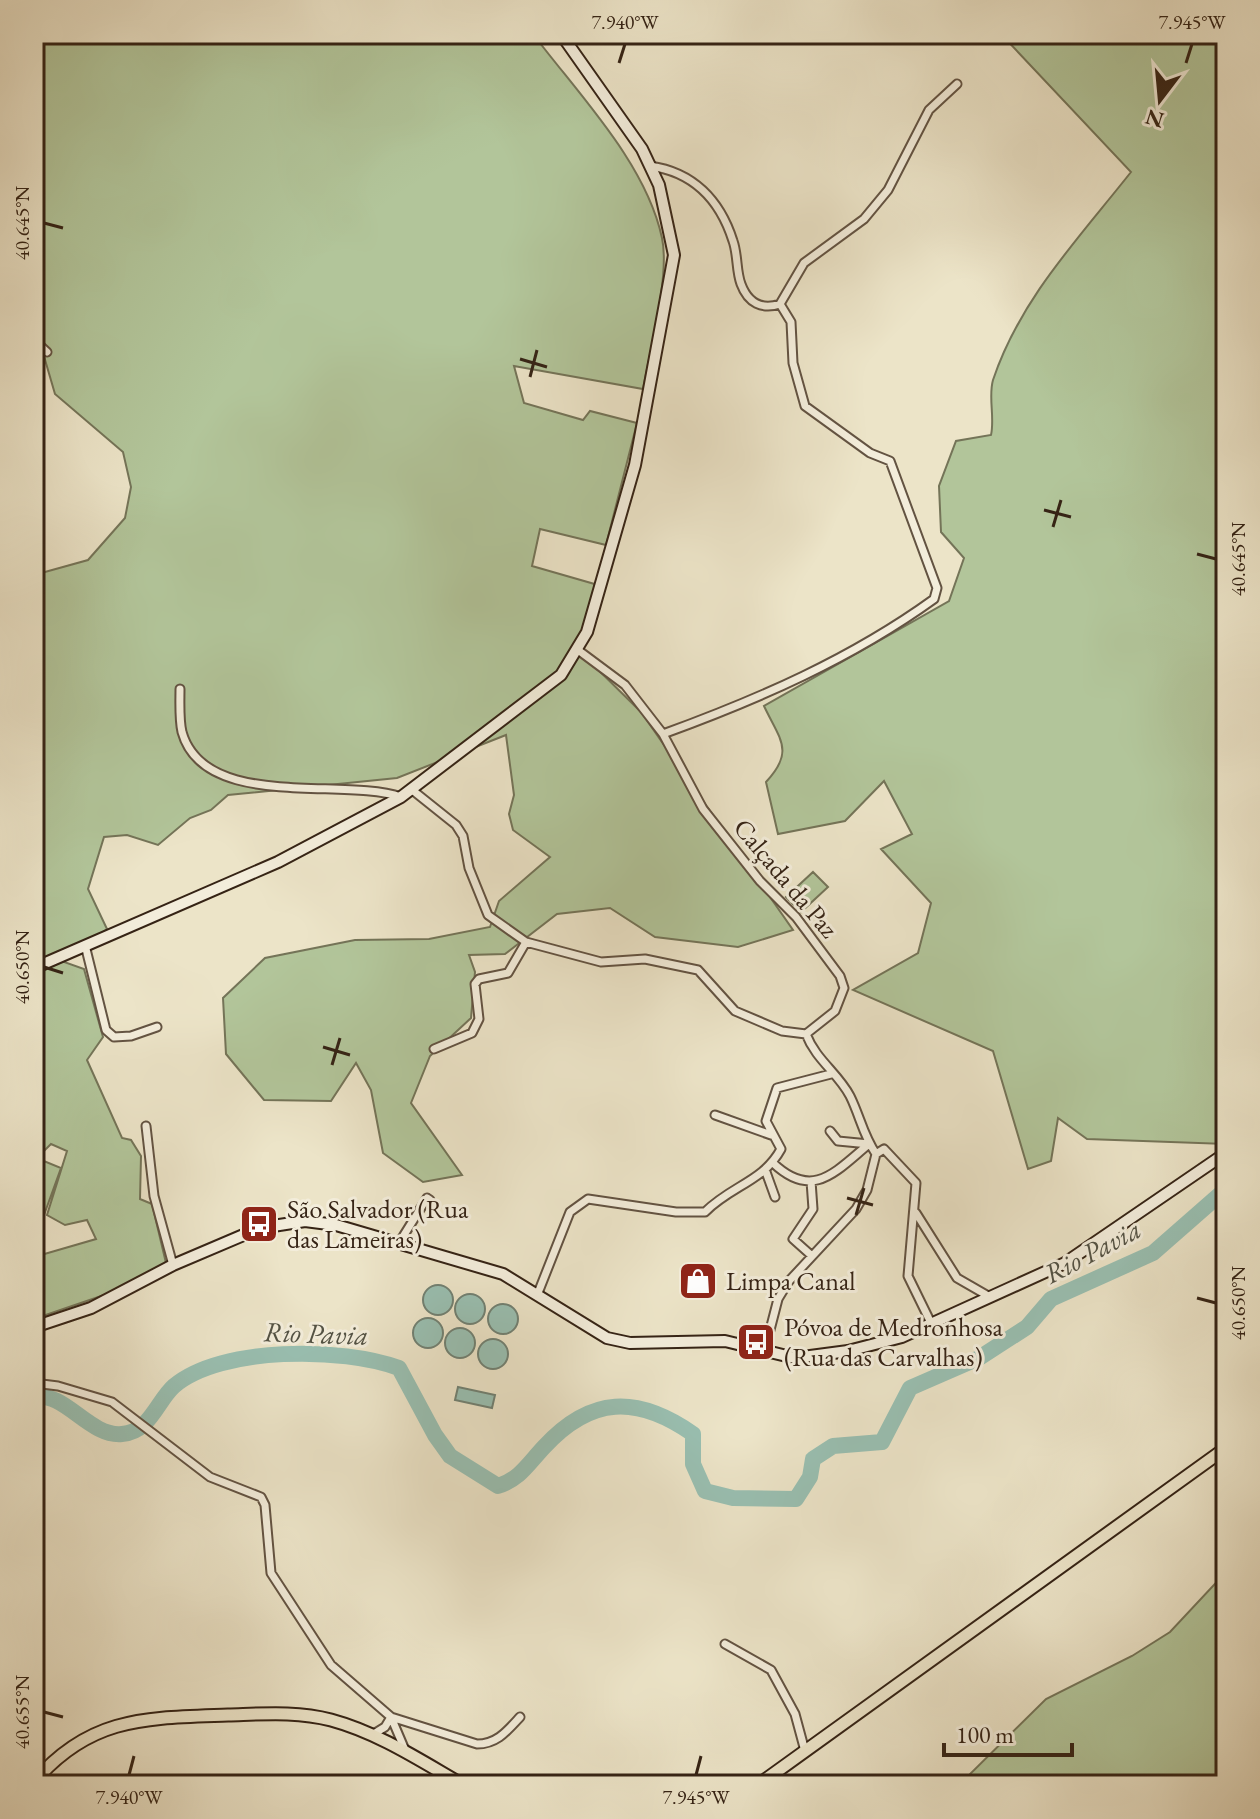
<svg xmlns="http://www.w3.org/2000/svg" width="1260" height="1819" font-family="'EB Garamond',serif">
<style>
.green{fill:#b2c59a;stroke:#747458;stroke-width:2}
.water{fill:#99bfb1;stroke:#718173;stroke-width:2}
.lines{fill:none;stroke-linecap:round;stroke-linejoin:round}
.river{stroke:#99bfb1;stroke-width:16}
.street-casing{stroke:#635342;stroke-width:11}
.secondary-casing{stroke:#352315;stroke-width:14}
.primary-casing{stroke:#352315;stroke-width:15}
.street{stroke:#f3eddb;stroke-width:7}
.secondary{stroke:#f3eddb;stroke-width:10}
.primary{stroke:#ece4c8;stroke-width:11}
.ticks{fill:none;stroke:#352315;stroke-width:3}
.labels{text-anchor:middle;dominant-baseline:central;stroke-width:6;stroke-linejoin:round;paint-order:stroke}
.street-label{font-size:26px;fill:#352315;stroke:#f3eddb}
.poi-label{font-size:26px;fill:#352315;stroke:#f3eddb;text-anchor:start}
.water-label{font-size:28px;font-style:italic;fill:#535244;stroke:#f3eddb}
.neatline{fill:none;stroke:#352315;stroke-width:3}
.ticks-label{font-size:20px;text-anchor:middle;fill:#352315}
</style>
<rect width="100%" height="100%" fill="#ece4c8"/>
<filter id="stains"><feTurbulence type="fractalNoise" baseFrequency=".0025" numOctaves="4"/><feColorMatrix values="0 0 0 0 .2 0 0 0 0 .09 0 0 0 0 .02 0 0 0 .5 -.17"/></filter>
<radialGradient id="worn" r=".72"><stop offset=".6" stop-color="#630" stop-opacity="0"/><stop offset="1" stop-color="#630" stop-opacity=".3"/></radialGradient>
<!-- green -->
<path class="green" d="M34,34H533C579,95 646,163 662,238C670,275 650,350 643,389L514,366L524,403L583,420L590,411L637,423L606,545L540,529L532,566L598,585L578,650L641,712L793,930L738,947L655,937L610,908L557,914L505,954L469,955L475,972L471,1018L430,1056L411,1103L462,1175L423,1182L383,1153L371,1090L356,1063L331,1101L264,1100L226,1054L223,998L265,958L355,940L429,939L490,927L499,901L550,857L513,830L509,814L514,795L506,735L397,778L228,795L211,810L190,818L158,845L127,835L104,837L88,889L107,929L64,962L84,969L103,1037L87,1060L122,1138L131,1140L141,1156L140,1199L152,1204L166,1263L113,1292L34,1319V1257L96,1239L87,1220L65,1225L47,1215L67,1151L51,1144L41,1154L34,1152V575L88,560L125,518L131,487L123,452L55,394L34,322Z
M1001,34H1226V1144L1087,1139L1058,1118L1051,1161L1028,1169L993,1051L853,990L918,953L931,903L881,849L912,834L884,781L845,821L778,834L766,782C795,751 780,740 764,706L949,601L964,558L941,532L939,486L956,441L991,435C995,417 988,397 993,380C1020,299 1079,238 1131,172Z
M813,872L828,887L801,912L786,897Z
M34,1157L61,1168L44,1215L34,1211Z
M1226,1572V1785H959L1046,1699L1132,1656L1170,1632Z"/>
<!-- water -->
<path class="water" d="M423 1300a15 15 0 1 1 30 0a15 15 0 1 1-30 0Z
M455 1309a15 15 0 1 1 30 0a15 15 0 1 1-30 0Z
M488 1319a15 15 0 1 1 30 0a15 15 0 1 1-30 0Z
M413 1333a15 15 0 1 1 30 0a15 15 0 1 1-30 0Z
M445 1343a15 15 0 1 1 30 0a15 15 0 1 1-30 0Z
M478 1354a15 15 0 1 1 30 0a15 15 0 1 1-30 0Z
M458,1387L495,1395L492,1408L455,1400Z"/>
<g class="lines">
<!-- river -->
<path class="river" d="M34,1397C65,1391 89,1437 122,1434C150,1432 157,1401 174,1386C221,1346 343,1347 399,1368L435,1435L450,1456L498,1486C520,1479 528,1464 544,1447C591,1396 637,1395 693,1434V1464L705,1491L733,1498L796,1499L810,1477L813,1459L833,1446L882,1442L910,1388L979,1358L1027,1327L1051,1299L1153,1253L1226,1189"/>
<defs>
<path id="street" d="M650,166C693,172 720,200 733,241C738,255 736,271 741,284C748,303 762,310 780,304L804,263L864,219L888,190L929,110L957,84
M34,340L47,352
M578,650L625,685L663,734L703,809L760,881L796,917L840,976L844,988L835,1011L806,1034C816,1060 838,1073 850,1096C860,1116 863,1135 876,1154L867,1190L856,1209L789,1281L778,1299L764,1353
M180,689C180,702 179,719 182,732C204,811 343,777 401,797
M663,734C759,699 851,659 934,599L937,588L890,461L870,453L805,406L793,363L791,322L780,304
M411,789L456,825L463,836L469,868L488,915L526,942L601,962L645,959L698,970L735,1011L782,1031L806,1034
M85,945L106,1030L114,1037L131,1036L157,1027
M434,1049L472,1033L479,1019L475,984L479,979L508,973L526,942
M715,1115L771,1135
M146,1126L154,1196L173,1265
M830,1131L838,1141L869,1144
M876,1154L884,1149L916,1183L908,1276L931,1323
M773,1163C813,1201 836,1171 869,1144
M766,1172L775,1197
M811,1181L813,1209L793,1239L812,1256
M916,1213L957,1278L990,1297
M399,1243L427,1198L430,1200
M538,1293L570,1212L588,1199L676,1212H705C732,1185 763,1182 781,1149L766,1121L777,1088L831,1074
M34,1383L58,1386L112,1402L210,1477L261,1497L265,1505L271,1573L331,1665L391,1717L405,1750
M725,1644L771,1670L795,1714L805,1751
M391,1717L477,1744C497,1744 507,1731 520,1717
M372,1735L385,1727L391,1717"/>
<path id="secondary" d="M34,968L278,862L401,797L561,675L587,632L635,465L674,255L659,185L642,149L561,34
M34,1327L91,1308L173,1265L260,1228L305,1221L336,1225L503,1274L607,1338L630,1343L725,1341L795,1358L848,1351L902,1337L1065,1263L1226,1153"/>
<path id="primary" d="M34,1782C90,1716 147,1718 228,1715C263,1714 297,1711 331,1720C379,1733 421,1761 463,1785
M758,1785L1226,1448"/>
</defs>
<!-- street casing -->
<use href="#street" class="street-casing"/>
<!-- secondary casing -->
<use href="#secondary" class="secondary-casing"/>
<!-- primary casing -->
<use href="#primary" class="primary-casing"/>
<!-- street -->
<use href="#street" class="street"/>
<!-- secondary -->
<use href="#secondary" class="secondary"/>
<!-- primary -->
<use href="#primary" class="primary"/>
</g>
<!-- ticks -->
<path class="ticks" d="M619,63L625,44M1186,63L1192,44M44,223L63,228M520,359L547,367M530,377L537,350M1044,510L1071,517M1053,527L1061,500M1197,554L1216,559M44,967L63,973M323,1047L350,1055M332,1065L340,1038M847,1198L873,1205M856,1215L864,1188M1197,1298L1216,1303M44,1712L63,1717M129,1775L134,1756M696,1775L701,1756"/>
<!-- icons -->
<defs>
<symbol id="bus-square" viewBox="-11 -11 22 22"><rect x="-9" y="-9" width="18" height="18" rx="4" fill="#8f2418" stroke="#f3eddb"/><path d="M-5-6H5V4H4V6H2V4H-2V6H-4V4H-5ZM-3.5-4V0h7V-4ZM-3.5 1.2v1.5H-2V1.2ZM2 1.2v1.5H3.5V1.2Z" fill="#fff"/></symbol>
<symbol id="shop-square" viewBox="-11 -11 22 22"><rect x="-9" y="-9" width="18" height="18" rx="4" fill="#8f2418" stroke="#f3eddb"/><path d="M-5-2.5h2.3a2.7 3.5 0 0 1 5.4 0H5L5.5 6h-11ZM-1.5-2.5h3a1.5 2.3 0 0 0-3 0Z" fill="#fff"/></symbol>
</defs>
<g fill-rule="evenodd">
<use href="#bus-square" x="237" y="1202" width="44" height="44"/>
<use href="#shop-square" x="676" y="1259" width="44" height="44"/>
<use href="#bus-square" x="734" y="1320" width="44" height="44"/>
</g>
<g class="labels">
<!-- street labels -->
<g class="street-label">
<text transform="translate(786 878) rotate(50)">Calçada da Paz</text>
</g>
<!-- poi labels -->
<g class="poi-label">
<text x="287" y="1209">São Salvador (Rua<tspan x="287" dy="30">das Lameiras)</tspan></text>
<text x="726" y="1281">Limpa Canal</text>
<text x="784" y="1327">Póvoa de Medronhosa<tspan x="784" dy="30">(Rua das Carvalhas)</tspan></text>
</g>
<!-- water labels -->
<g class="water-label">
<text transform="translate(1092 1251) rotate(-28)">Rio Pavia</text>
<text transform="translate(316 1333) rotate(2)">Rio Pavia</text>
</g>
</g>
<!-- margin -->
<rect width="1260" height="1819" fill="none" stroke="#ece4c8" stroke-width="88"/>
<!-- north arrow -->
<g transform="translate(1160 100) rotate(196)" stroke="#f3eddb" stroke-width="6" paint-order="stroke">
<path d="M0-6L14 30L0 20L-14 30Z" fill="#352315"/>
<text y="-12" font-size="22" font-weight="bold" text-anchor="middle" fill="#352315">N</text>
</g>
<!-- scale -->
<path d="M944 1743v12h128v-12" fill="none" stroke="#352315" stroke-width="4"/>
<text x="956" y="1743" font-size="24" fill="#352315" stroke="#f3eddb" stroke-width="6" paint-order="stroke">100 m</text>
<rect x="44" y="44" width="1172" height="1731" class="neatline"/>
<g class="ticks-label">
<text x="625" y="29">7.940°W</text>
<text x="1192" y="29">7.945°W</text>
<text transform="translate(22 223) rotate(-90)" y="7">40.645°N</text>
<text transform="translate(1238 559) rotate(-90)" y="7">40.645°N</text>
<text transform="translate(22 967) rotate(-90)" y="7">40.650°N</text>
<text transform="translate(1238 1303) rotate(-90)" y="7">40.650°N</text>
<text transform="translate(22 1712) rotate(-90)" y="7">40.655°N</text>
<text x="129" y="1804">7.940°W</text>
<text x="696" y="1804">7.945°W</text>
</g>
<rect width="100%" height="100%" filter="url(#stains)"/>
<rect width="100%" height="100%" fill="url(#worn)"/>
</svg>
